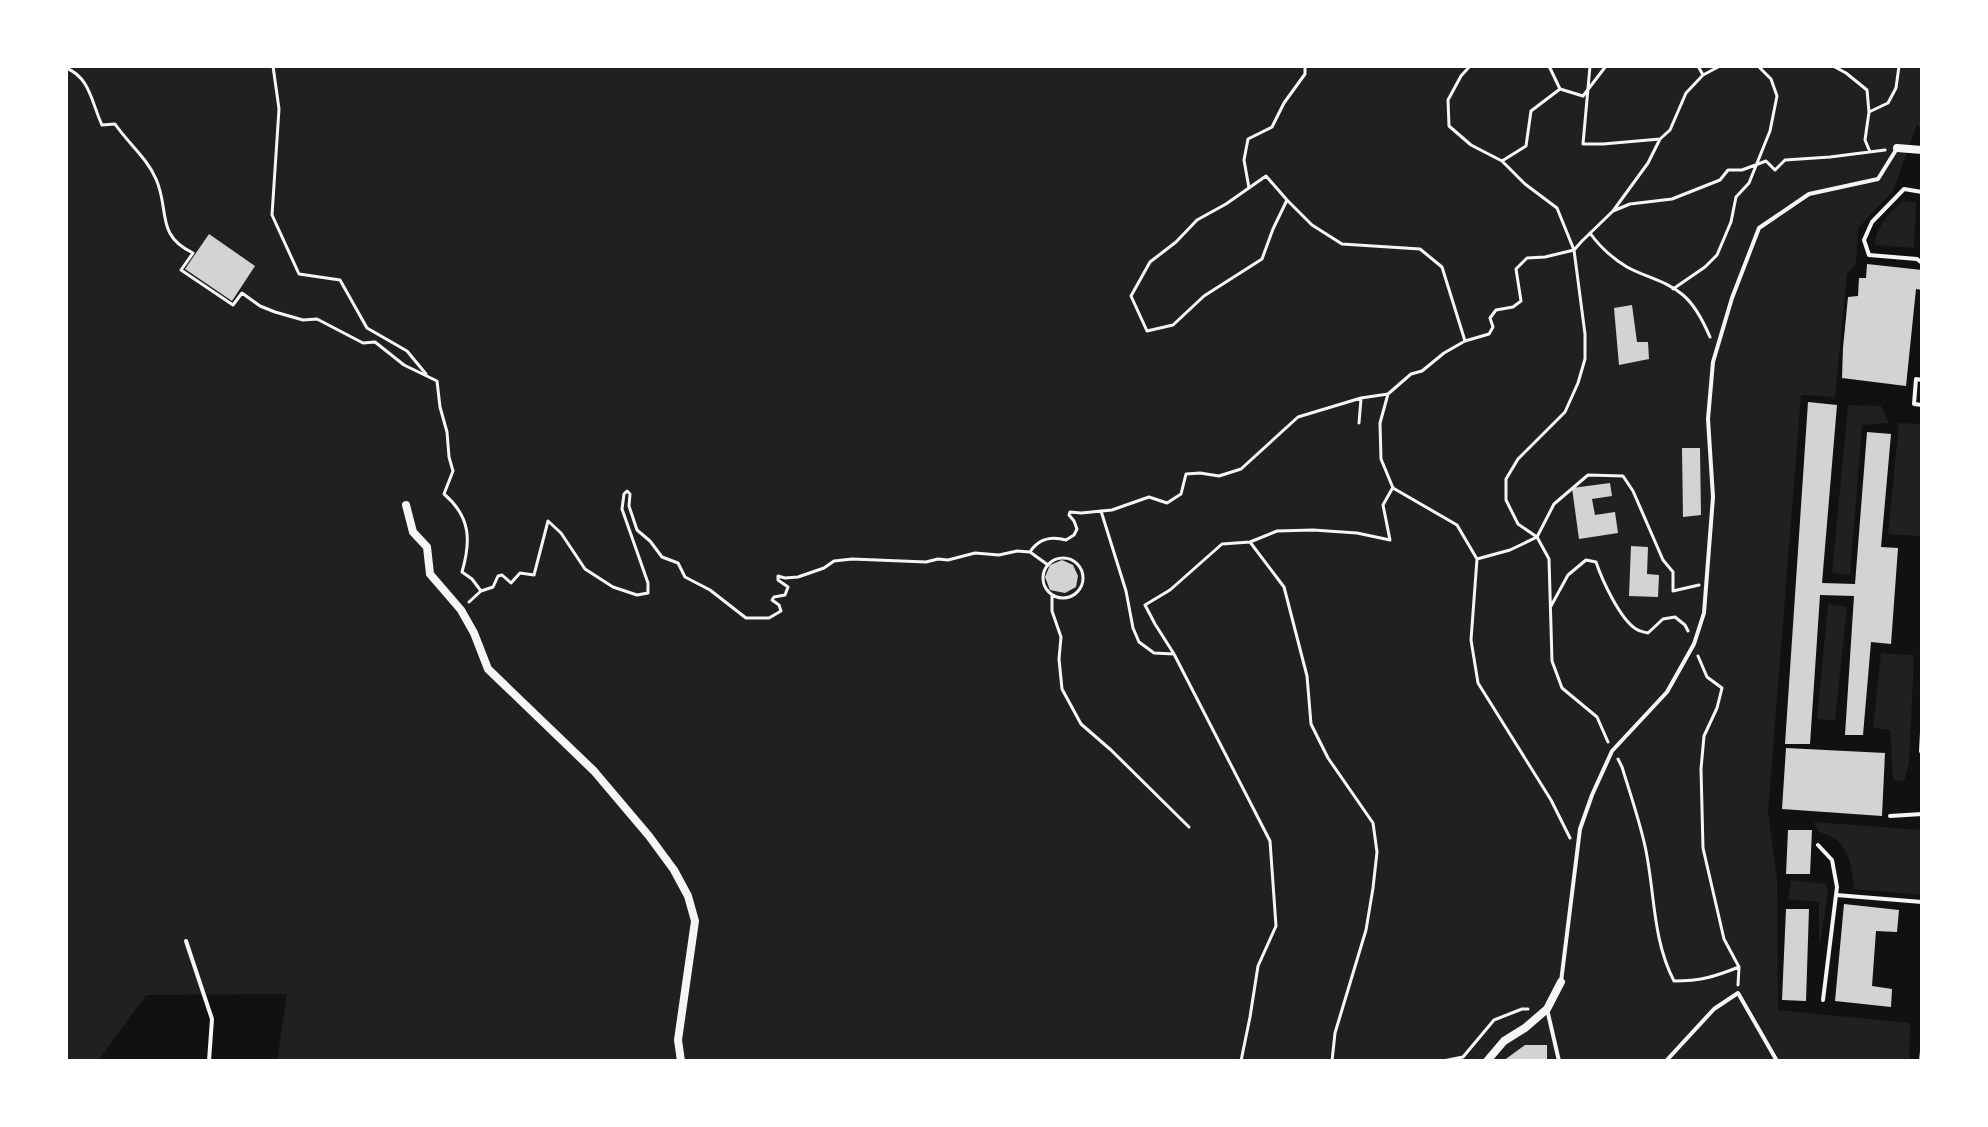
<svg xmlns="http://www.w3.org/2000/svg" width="1988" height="1127" font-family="'Golos Text',sans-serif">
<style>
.green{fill:#202020}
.building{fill:#d3d3d3}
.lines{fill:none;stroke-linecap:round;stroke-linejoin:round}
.path{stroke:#f5f5f5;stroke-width:3}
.service{stroke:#f5f5f5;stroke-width:4}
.minor{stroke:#f5f5f5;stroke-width:8}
</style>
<rect width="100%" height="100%" fill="#111"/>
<!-- green -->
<path class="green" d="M66,66H1922V130L1917,124L1893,191L1858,228L1856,264L1847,274L1835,397L1801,395L1768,812L1777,879L1778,1010L1910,1023L1909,1061H277L287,994L146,995L98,1061H66Z
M1902,201L1916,202L1914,248L1875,245C1877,224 1888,216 1902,201Z
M1848,405L1881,406L1889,423L1862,425L1850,575L1832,573Z
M1899,423L1922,424V511L1920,536L1888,534Z
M1828,604L1847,607L1835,721L1817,719Z
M1881,653L1914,655L1909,764L1904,781L1893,780L1890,730L1873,728Z
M1814,822L1922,830V895L1854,889C1852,871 1851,852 1836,839C1832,836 1823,834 1818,831Z
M1791,880L1826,884L1828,894L1819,948V902L1788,899Z"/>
<!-- building -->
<path class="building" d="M209,234L255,266L232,301L185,269Z
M1867,264L1922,270V290L1916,289L1906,386L1842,378L1843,348L1848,297L1858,296L1859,278H1866Z
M1632,305L1637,342H1648L1649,359L1619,365L1614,308Z
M1808,402L1837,405L1822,583L1855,584L1867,432L1891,434L1881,547L1898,548L1891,644L1871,642L1863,735H1845L1854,596L1820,595L1810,744H1785Z
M1682,448H1700L1701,515L1683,517Z
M1610,483L1612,496L1592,499L1595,515L1615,512L1618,533L1579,539L1572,488Z
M1631,546L1648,547L1647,574L1659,575L1658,597L1629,596Z
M1062,560L1073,565L1078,576L1076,587L1065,593L1050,590L1045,577L1050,565Z
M1786,748L1885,753L1882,816L1782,809Z
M1788,830H1812L1810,874H1786Z
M1844,904L1899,910L1897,932L1876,931L1872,986L1892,989L1891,1007L1835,1001Z
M1786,909H1809L1806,1001L1782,1000Z
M1525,1045H1547V1061H1503Z"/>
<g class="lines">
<!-- path -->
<path class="path" d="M273,66L279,109L272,215L299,274L340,280L367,328L407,351L426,374
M1470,66L1461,76L1448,100L1449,126L1471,145L1502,161L1525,184L1557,208L1574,250L1585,334V359L1578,383L1565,412L1518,459L1506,479V500L1518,524L1537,537L1549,559L1552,661L1562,688L1597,717L1608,742
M1549,66L1560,89
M1590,66L1583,144H1603L1660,139
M1698,66L1703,75
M1833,66L1846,73L1867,90L1869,112L1865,140L1870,152
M66,68C90,77 92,104 102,125L115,124C128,143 147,158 156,179C170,210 155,235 193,253L181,270L233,305L242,293L260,306L275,312L303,320L317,319L363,343L375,342L404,365L437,381L440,407L447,432L449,457L453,471L444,494C471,517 471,541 462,572L472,579L481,591L469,602
M1869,112L1888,103L1896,88L1899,66
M1502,161L1526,146L1531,111L1560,89L1583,96L1606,66
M1249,188L1244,160L1248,139L1272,127L1284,103L1305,74V66
M1287,200L1273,229L1262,259L1204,296L1173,325L1147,331L1131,296L1150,262L1176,242L1197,220L1226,204L1266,176L1287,200L1312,225L1342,244L1420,249L1442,267L1465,341
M1613,211L1648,163L1660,139L1670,130L1686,93L1703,75L1720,66
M1590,233C1600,247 1612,258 1627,267C1645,277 1667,281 1683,295C1695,305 1704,323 1710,337
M1673,289L1705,267L1717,255L1731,222L1736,197L1749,183L1770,131L1777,96L1771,79L1758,66
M1388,394L1380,423L1381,459L1393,488L1457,525L1477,559L1471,640L1478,683L1551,800L1570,838
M1359,423L1361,399
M1101,511L1126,591L1133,628L1139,642L1154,653L1174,654L1270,841L1276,926L1258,966L1250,1017L1241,1061
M1250,542L1284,587L1307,676L1311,724L1328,758L1373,823L1377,852L1373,888L1366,930L1335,1033L1332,1061
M1030,552L1048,565
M1043 578a20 20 0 1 1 40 0a20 20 0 1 1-40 0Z
M1477,559L1510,550L1537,537L1554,504L1588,475L1623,476L1633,491L1663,560L1673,572V591L1699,585
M481,591L493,587L498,576L502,575L511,583L520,573L534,575L548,521L561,533L585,569L613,587L637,595L648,593V583L622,509L624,494L627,491L630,494L629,506L637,530L650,541L662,557L678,563L685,577L710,590L746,618H769L781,611L779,605L772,600L774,597L785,595L788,587L778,580V576L785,578L798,577L824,568L834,561L852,559L926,562L938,559L948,560L975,553L999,555L1017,551L1030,552C1039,538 1051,536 1066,540L1074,535L1077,529L1074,521L1069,515L1070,512L1081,513L1112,510L1149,497L1167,503L1181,494L1186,474L1200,473L1219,476L1241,469L1298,417L1361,398L1388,394L1411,374L1422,371L1444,353L1465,341L1489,334L1493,327L1490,318L1496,310L1513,307L1521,301L1516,269L1527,258L1545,257L1574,250L1582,241L1613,211L1630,204L1672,199L1720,180L1728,170H1742L1766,161L1775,170L1785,160L1830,157L1885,150
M1052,596V611L1061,637L1059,659L1062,689L1081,724L1111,750L1189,827
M1551,606L1568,575L1586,560L1596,562C1602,580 1620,619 1636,629C1640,632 1644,632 1648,633L1663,619L1675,617L1685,625L1688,631
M1174,654L1155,624L1145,605L1170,590L1222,544L1250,542L1277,531L1313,530L1357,533L1390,540L1383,505L1392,489
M1698,656L1707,677L1722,688L1717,708L1704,736L1701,769L1703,848L1724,939L1739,967L1738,985
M1618,759L1622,767C1630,793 1639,819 1645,846C1655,891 1652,939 1674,981C1700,981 1714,977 1739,967
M1443,1061L1463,1057L1494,1020L1522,1009H1528"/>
<!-- service -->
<path class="service" d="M1922,192L1904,189L1872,222L1864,240L1869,255L1917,259L1922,263
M1922,380L1916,379L1914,404L1922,405
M1922,732L1921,751L1922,753
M1890,816L1922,814
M1818,845L1832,860L1837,887L1823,1000
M1836,895L1922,902
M186,941L212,1019L209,1061
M1561,982L1580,829L1592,795L1612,751L1667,692L1694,644L1704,613L1713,497L1708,419L1713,362L1732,298L1759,228L1809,194L1878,179L1896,150
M1547,1009L1559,1061
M1666,1061L1714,1009L1738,993L1777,1061
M1921,1061L1922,1051"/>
<!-- minor -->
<path class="minor" d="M1897,148L1922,150
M406,505L413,532L427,547L430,574L461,610L474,633L488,669L594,771L649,836L674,870L688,896L695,921L678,1040L681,1061
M1487,1061L1504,1041L1525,1028L1547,1009L1561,982"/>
</g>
<!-- border -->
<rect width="1988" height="1127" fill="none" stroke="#ffffff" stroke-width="136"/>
</svg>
